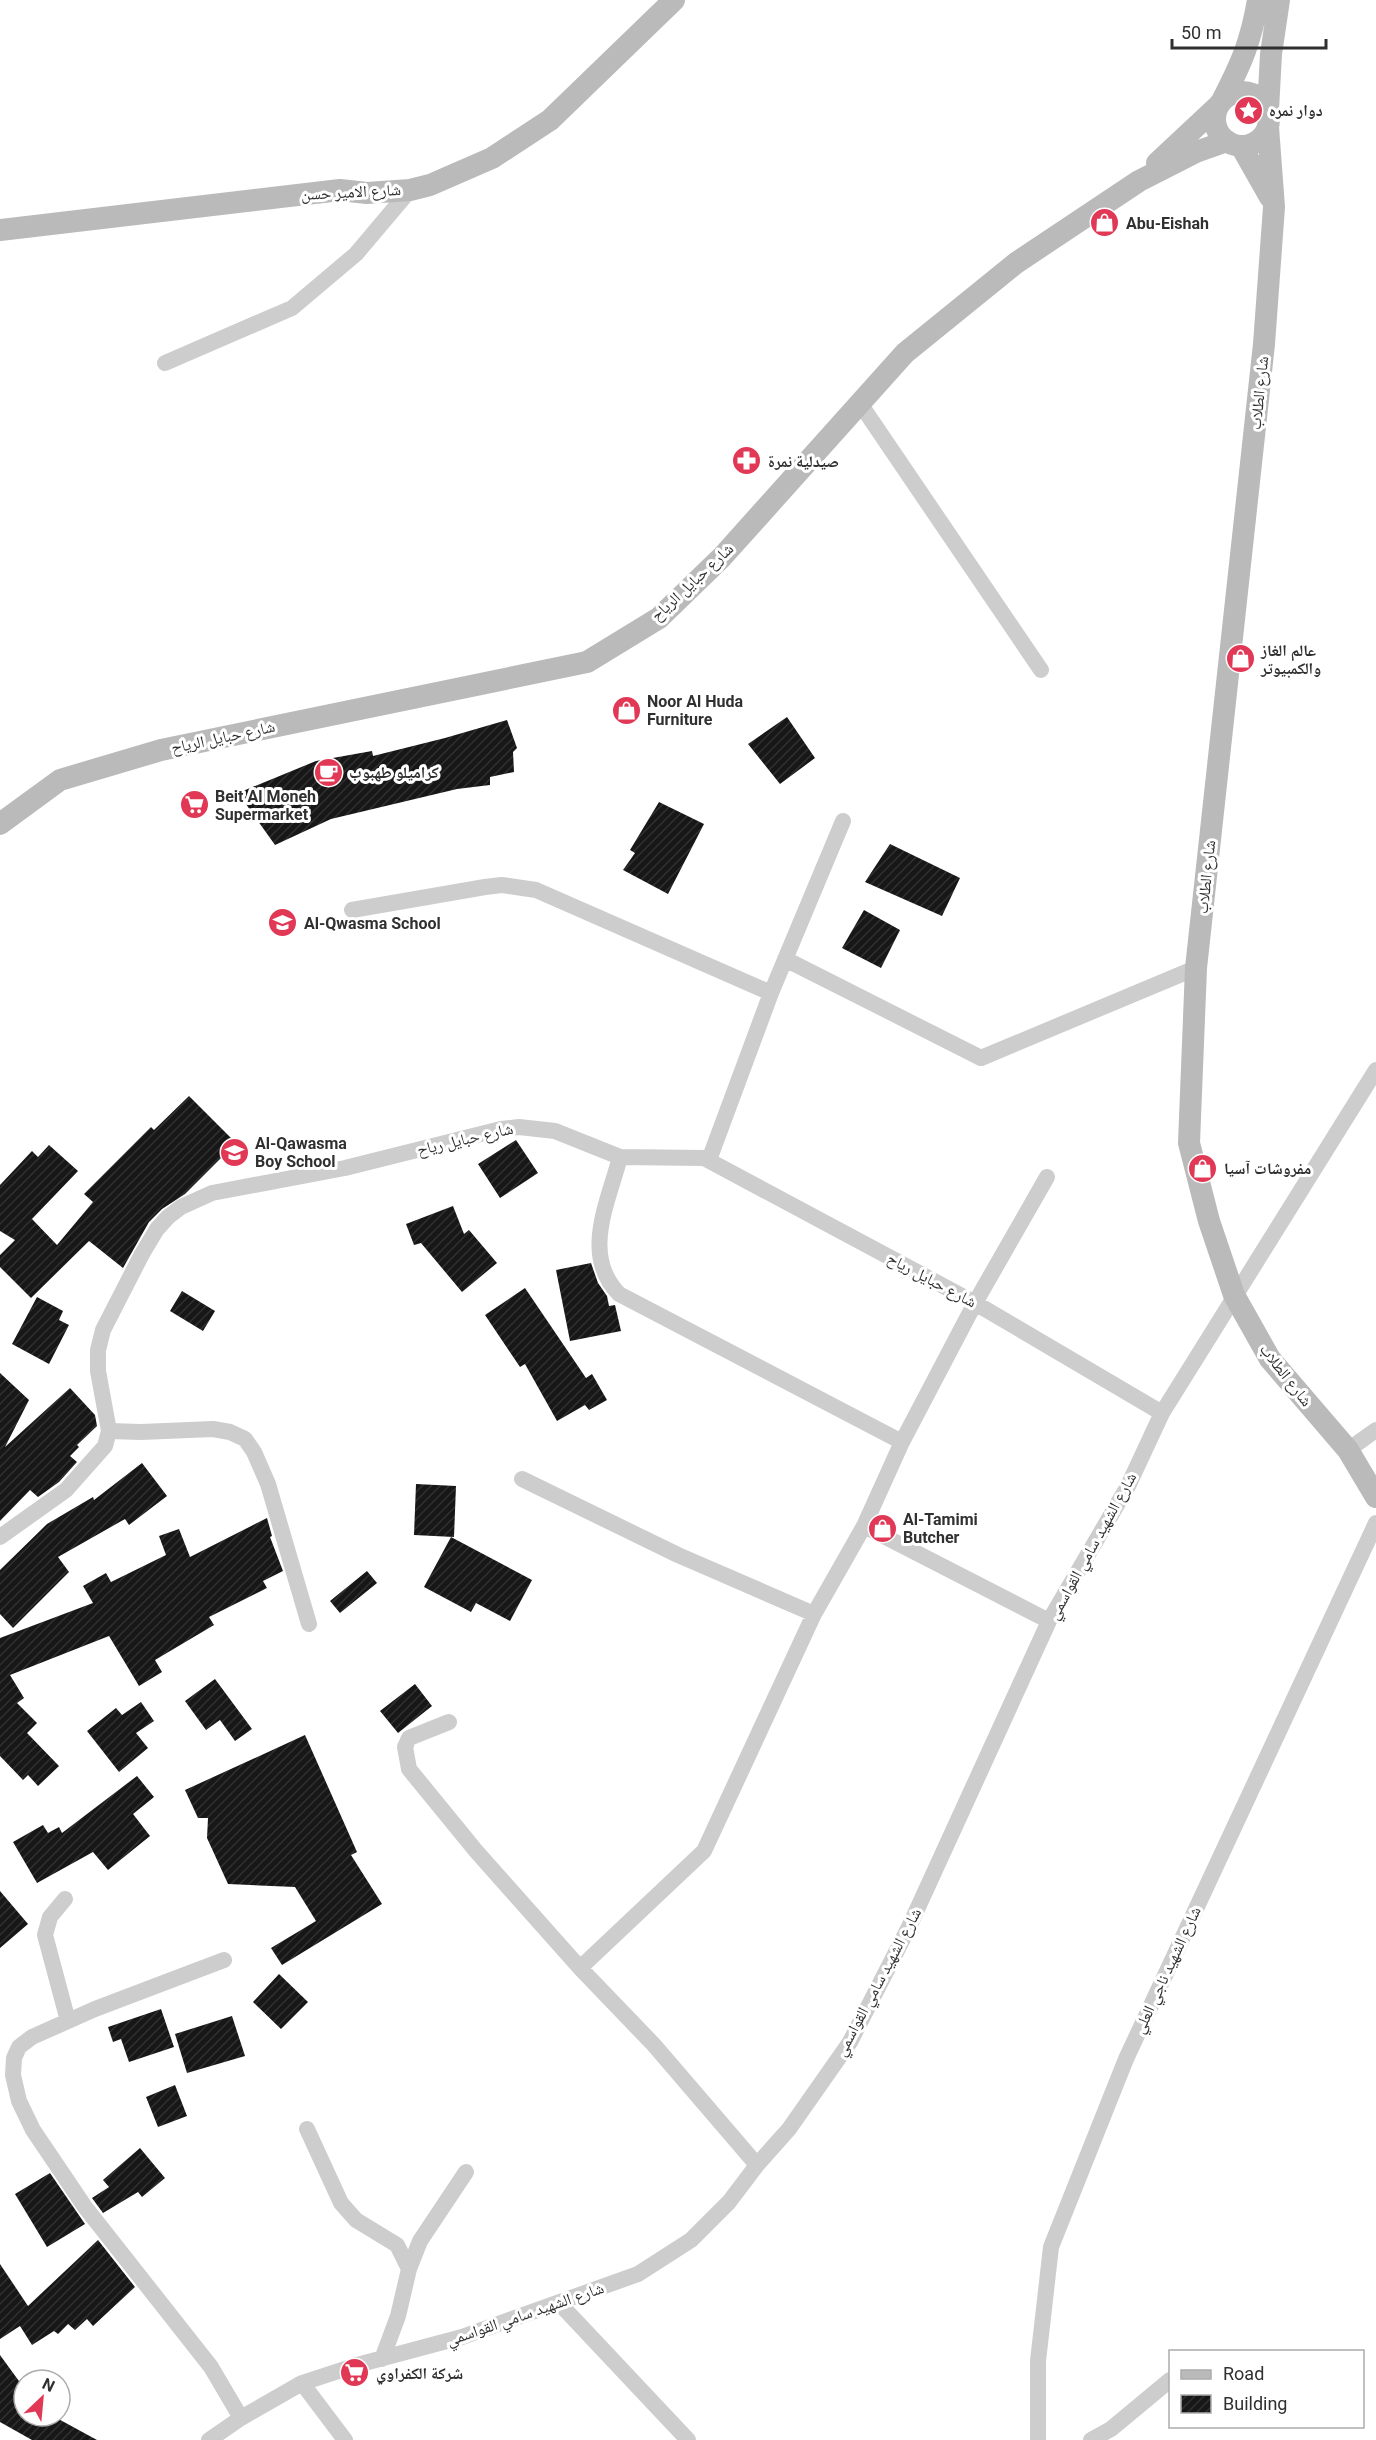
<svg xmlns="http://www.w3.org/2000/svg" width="1376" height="2440" font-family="Roboto,'Noto Naskh Arabic',sans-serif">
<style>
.building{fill:url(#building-hatch)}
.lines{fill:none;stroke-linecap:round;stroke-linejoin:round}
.street{stroke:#cdcdcd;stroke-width:16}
.secondary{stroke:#bababa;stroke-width:22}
.labels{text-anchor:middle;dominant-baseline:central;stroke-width:6;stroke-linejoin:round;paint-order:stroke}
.poi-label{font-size:16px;font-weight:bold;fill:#303030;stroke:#fff;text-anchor:start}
.street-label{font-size:16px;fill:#303030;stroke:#fff}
</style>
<defs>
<pattern id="building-hatch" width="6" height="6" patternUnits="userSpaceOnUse" patternTransform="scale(1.5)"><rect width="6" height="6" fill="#171717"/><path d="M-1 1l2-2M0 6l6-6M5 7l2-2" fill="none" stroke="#303030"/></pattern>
</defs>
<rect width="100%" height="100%" fill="#fff"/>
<!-- building -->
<path class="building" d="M787,717L815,758L780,784L748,744Z
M507,720L517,748L513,752L514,772L490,777V785L457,789L331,819L275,845L238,793L316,761L372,751L373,756L445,738Z
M659,802L704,824L668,894L623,870L635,853L630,850Z
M890,844L960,878L942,916L865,882Z
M864,910L900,930L881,968L842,948Z
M189,1096L236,1143L185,1194L162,1209L149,1222L123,1268L89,1241L31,1298L0,1267V1255L15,1240L0,1231V1185L32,1151L38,1157L49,1145L78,1171L32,1219L57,1245L93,1202L84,1194L151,1127L154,1130Z
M516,1140L538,1173L500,1198L478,1164Z
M453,1206L464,1234L469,1230L497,1263L462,1292L421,1243L414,1245L406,1224Z
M591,1263L598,1283L607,1296L609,1306L615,1305L621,1331L570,1341L556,1270Z
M525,1288L586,1378L592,1374L607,1400L589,1410L585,1405L557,1421L525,1364L520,1367L485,1315Z
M182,1291L215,1311L203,1331L170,1311Z
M37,1297L63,1311L59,1320L69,1325L49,1364L12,1344Z
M0,1373L29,1400L5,1447L70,1388L95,1415L97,1426L77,1445L79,1447L70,1456L77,1462L59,1482L38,1497L30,1490L0,1521Z
M142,1463L167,1496L129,1525L125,1519L58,1557L69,1572L13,1628L0,1614V1570L47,1524L93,1497L94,1500Z
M416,1484L456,1486L454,1537L414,1535Z
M267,1518L272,1536L270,1537L283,1571L263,1581L267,1588L209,1617L214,1625L155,1660L162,1672L139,1686L109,1636L10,1675L24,1698L17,1703L37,1723L27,1733L59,1766L38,1786L28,1775L23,1780L0,1756V1638L93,1603L83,1586L106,1573L111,1582L166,1555L159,1536L179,1529L190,1557Z
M451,1537L532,1580L510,1621L476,1603L471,1612L424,1587Z
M367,1571L377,1583L340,1613L330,1601Z
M215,1679L252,1729L235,1741L220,1720L206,1730L185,1701Z
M415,1684L432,1706L398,1733L380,1711Z
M141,1702L154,1721L136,1733L148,1748L119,1772L87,1731L116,1708L122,1715Z
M305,1735L357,1852L351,1855L382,1904L282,1965L271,1948L316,1921L295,1887L228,1884L207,1838L208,1818H198L185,1790Z
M137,1776L154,1797L133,1814L150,1836L108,1870L93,1852L37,1883L13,1842L43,1825L48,1833L59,1827L62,1833Z
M0,1891L28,1924L0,1948Z
M279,1974L308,2002L281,2029L253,2002Z
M161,2009L174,2047L129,2062L121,2039L113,2042L108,2027Z
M232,2016L245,2056L187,2073L175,2034Z
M175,2085L187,2116L158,2127L146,2097Z
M140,2148L165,2178L142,2197L138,2192L103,2213L92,2198L109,2187L103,2180Z
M50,2173L85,2224L47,2247L15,2194Z
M98,2240L135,2287L93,2326L87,2319L75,2330L68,2324L58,2334L54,2331L32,2345L20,2326L0,2339V2264L28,2306Z
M0,2355L24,2388V2416H53L97,2440H32L0,2422Z"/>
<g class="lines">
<!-- street -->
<path class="street" d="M165,363L292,308L356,254L410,190
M859,402L1041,670
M352,910L485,887L502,885L536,890L771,993
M785,959L981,1058L1196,968
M620,1157C608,1203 581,1255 619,1294L902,1442
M709,1160L771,993L843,821
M109,1431L141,1432L213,1429L230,1432L245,1439L254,1452L268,1484L309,1624
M1348,1450L1376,1430
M522,1479L678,1555L814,1614
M864,1526L1049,1621
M0,1537L66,1490L105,1446L109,1431L98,1371V1350L103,1330L142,1254L157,1229L168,1217L181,1207L212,1193L345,1168L501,1129L519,1127L555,1131L620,1157L704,1158L975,1303L1162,1413
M449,1722L409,1738L405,1747L409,1769L476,1851L580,1968L654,2045L757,2165
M65,1899L50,1917L45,1935L68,2021
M224,1960L95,2009L32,2037L19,2047L14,2058L13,2075L19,2101L33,2130L85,2207L211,2367L241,2418
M580,1968L704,1851L814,1614L864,1526L902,1442L975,1303L1047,1177
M307,2129L341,2203L356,2220L397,2245L409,2269L398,2316L382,2359
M409,2269L420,2241L466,2172
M559,2303L688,2440
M302,2383L345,2440
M209,2440L241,2418L302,2383L357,2365L462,2337L638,2274L691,2240L729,2202L757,2165L789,2129L850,2042L909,1927L1049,1621L1128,1486L1162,1413L1376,1070
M1038,2440V2361L1051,2247L1126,2059L1376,1523
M1091,2440L1111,2429L1170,2380"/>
<!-- secondary -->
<path class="secondary" d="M1215 119a27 27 0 1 1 54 0a27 27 0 1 1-54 0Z
M1223,99C1242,62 1251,41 1258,0
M1268,110L1271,54L1279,0
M1268,127L1274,207L1264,344L1196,968L1189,1143L1209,1221L1234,1295L1270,1359L1348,1450L1376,1497
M1241,146L1270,197
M1157,163L1218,106
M0,230L340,190L367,193L410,190L430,185L492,158L550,120L674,0
M0,824L60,780L161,750L587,662L659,618L722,557L905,353L1016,263L1139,181L1196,152L1227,141"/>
</g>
<!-- icons -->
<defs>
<symbol id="sight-disc" viewBox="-11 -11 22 22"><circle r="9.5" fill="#e13856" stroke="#fff"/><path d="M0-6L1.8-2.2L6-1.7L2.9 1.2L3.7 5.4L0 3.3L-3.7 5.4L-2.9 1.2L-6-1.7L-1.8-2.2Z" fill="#fff"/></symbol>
<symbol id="shop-disc" viewBox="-11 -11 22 22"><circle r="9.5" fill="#e13856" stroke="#fff"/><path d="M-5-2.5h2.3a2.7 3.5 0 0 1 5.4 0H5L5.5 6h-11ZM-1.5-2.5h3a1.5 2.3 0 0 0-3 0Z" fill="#fff"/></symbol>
<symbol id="pharmacy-disc" viewBox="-11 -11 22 22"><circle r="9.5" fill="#e13856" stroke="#fff"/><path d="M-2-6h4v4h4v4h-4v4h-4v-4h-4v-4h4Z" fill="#fff"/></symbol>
<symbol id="cafe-disc" viewBox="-11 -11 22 22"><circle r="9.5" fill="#e13856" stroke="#fff"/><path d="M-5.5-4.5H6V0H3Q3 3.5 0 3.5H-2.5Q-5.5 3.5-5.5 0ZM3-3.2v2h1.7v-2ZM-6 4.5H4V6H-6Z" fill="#fff"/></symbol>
<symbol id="supermarket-disc" viewBox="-11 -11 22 22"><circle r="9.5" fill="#e13856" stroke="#fff"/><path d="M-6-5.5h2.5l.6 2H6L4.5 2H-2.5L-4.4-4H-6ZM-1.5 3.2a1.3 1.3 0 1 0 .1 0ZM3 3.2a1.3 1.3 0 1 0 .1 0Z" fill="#fff"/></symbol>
<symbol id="school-disc" viewBox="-11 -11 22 22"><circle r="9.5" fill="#e13856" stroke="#fff"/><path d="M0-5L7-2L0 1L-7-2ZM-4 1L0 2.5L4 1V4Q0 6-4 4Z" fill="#fff"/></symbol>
</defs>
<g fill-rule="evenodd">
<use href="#sight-disc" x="1232" y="94" width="33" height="33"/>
<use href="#shop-disc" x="1088" y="206" width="33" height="33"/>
<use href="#pharmacy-disc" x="730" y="444" width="33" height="33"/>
<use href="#shop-disc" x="1224" y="642" width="33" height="33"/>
<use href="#shop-disc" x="610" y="694" width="33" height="33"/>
<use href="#cafe-disc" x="312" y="756" width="33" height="33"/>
<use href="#supermarket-disc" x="178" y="788" width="33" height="33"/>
<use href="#school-disc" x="266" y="906" width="33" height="33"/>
<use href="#school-disc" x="218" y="1136" width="33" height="33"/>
<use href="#shop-disc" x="1186" y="1152" width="33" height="33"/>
<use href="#shop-disc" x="866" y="1512" width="33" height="33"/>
<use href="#supermarket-disc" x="338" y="2356" width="33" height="33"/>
</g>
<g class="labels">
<!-- poi labels -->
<g class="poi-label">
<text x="1269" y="110">دوار نمره</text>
<text x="1126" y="223">Abu-Eishah</text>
<text x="768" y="461">صيدلية نمرة</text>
<text x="1261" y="650">عالم الغاز<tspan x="1261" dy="18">والكمبيوتر</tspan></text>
<text x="647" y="701">Noor Al Huda<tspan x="647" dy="18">Furniture</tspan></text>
<text x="349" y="772">كراميلو طهبوب</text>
<text x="215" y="796">Beit Al Moneh<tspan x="215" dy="18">Supermarket</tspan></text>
<text x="304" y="923">Al-Qwasma School</text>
<text x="255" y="1143">Al-Qawasma<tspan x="255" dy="18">Boy School</tspan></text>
<text x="1224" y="1168">مفروشات آسيا</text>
<text x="903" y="1519">Al-Tamimi<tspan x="903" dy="18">Butcher</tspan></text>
<text x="376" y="2373">شركة الكفراوي</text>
</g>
<!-- street labels -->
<g class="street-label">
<text transform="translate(351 192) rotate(-3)">شارع الامير حسن</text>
<text transform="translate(1259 393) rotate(-84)">شارع الطلاب</text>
<text transform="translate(692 582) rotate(-43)">شارع حبايل الرياح</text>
<text transform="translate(223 737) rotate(-12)">شارع حبايل الرياح</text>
<text transform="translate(1206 877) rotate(-84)">شارع الطلاب</text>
<text transform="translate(465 1139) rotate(-13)">شارع حبايل رياح</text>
<text transform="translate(932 1280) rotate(28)">شارع حبايل رياح</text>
<text transform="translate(1286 1375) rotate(52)">شارع الطلاب</text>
<text transform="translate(1092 1546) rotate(-61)">شارع الشهيد سامي القواسمي</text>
<text transform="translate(1167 1970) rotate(-65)">شارع الشهيد ناجي العلي</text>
<text transform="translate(878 1982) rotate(-62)">شارع الشهيد سامي القواسمي</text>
<text transform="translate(525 2314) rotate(-19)">شارع الشهيد سامي القواسمي</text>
</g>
</g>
<!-- legend -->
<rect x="1169" y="2350" width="195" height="78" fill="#ffffff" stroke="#acacac" stroke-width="1.5"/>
<rect x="1181" y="2370" width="30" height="9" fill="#bababa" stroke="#acacac" stroke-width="1.5"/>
<text x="1223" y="2380" font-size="18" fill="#303030">Road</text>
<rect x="1181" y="2395" width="30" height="18" fill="url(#building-hatch)" stroke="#acacac" stroke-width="1.5"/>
<text x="1223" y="2410" font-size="18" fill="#303030">Building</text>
<!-- north arrow -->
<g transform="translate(42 2398) rotate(26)"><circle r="28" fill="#ffffff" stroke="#acacac" stroke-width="1.5"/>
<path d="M0-4.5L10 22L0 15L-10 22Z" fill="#e13856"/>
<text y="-9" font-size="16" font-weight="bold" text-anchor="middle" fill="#303030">N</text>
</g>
<!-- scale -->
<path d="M1172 39v9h154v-9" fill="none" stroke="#303030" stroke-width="3"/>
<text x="1181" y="39" font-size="18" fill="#303030" stroke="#ffffff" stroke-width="4.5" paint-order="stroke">50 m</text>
</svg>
